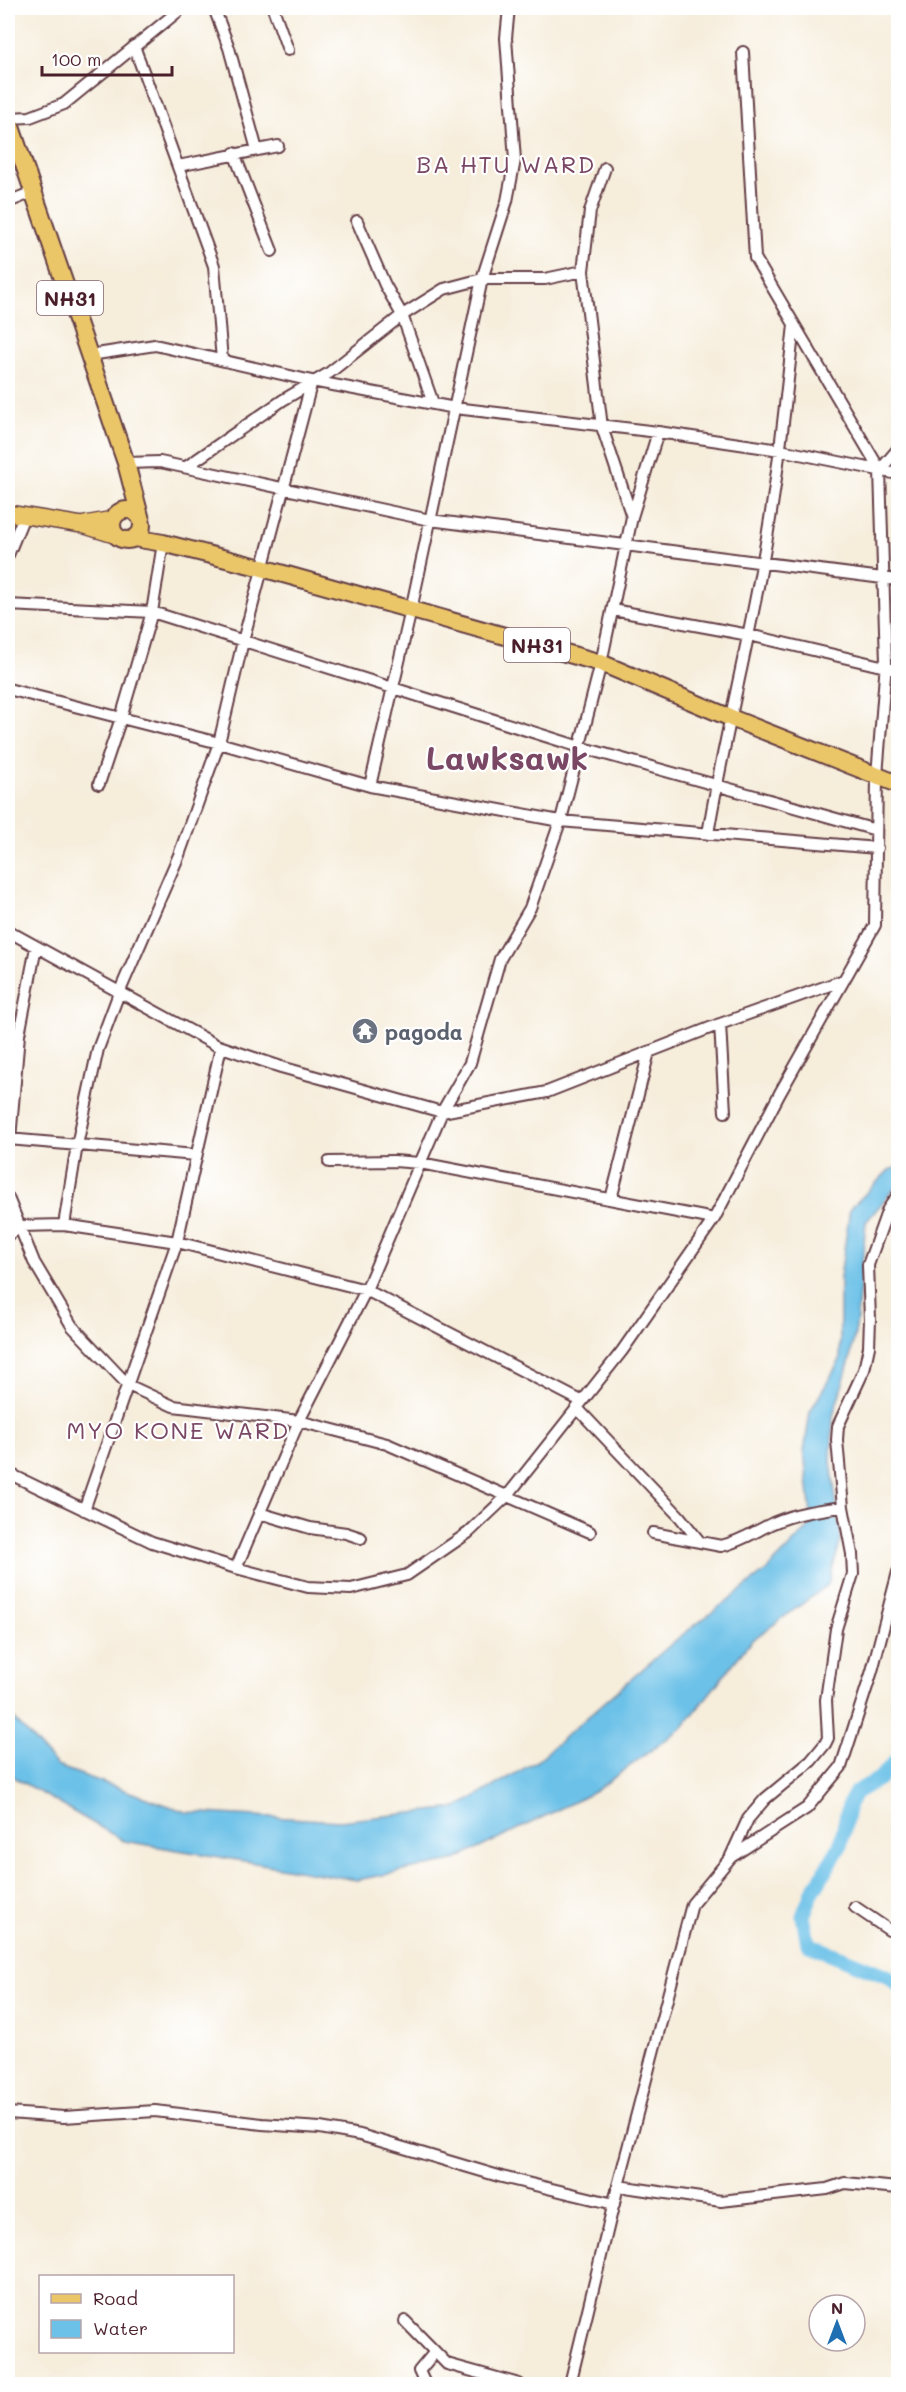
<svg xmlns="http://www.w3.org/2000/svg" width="906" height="2392" font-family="Mali,sans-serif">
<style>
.water{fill:#6cc1e8;stroke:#5b708a;stroke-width:1.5}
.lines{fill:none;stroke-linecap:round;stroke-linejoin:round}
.river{stroke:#6cc1e8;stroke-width:15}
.minor-casing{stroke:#643e45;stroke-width:14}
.primary-casing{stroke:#643e45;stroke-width:18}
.trunk-casing{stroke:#643e45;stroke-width:20}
.minor{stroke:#fff;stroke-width:10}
.primary{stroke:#ebc669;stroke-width:15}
.trunk{stroke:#ebc669;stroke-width:16}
.labels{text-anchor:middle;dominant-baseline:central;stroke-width:4.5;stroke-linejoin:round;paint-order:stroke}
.shield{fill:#fff;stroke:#80626b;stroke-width:1.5}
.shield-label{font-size:20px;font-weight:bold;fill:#4a1f2b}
.worship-label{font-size:21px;font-weight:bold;fill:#5b616d;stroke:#fff;text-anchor:start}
.quarter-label{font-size:24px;letter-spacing:1.5px;fill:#7a4864;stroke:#fff}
.town-label{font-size:33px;font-weight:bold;fill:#7a4864;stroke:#fff}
</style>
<rect width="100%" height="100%" fill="#fff"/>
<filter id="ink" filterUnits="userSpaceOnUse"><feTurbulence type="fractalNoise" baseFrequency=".0167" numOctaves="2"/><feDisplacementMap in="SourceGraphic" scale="12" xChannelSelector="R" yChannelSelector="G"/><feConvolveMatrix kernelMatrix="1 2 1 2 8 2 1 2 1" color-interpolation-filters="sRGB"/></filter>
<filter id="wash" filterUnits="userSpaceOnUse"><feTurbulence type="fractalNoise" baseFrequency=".008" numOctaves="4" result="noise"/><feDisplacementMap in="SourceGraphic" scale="24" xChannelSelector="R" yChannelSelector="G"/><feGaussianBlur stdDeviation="1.35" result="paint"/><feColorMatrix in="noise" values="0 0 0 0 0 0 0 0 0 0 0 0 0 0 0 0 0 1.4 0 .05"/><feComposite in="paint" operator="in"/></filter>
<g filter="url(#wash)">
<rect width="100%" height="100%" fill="#f6eddb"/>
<!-- water -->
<path class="water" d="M898,1167V1184L866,1222L856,1328L849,1363L833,1416L831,1461L841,1540L828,1585L751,1641L683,1727L594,1792L453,1861L357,1880L124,1841L8,1774V1712L57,1766L186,1812L340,1821L456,1808L537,1761L677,1639L766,1571L812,1524L804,1452L810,1412L840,1360V1277L850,1209L889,1170Z"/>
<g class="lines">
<!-- river -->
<path class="river" d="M898,1759L879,1779L856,1792L849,1805L840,1846L812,1893L803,1916L808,1944L889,1977L898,1985"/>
</g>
</g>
<g filter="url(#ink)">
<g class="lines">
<defs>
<path id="minor" d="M214,8L229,48L257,150
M273,8L288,50
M134,46L214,266L222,360
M8,118L30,117L64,104L182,8
M234,153L272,251
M178,166L278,146
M8,202L33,192
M357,221L385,285L402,315L433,403
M90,355L155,345L312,381L455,408L658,432L780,450L898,474
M126,463L160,462L430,520L898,580
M186,467L283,400L329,373L401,316L444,289L482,279H545L583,271
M880,470L898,449
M632,517L658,432
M8,555L24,516
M8,605L152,612L580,747L876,830
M613,610L749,635L898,670
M8,689L219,743L370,786L560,821L877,848
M99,784L121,718L152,612L163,543
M370,786L411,610L482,279L507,201L515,160L506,38L509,8
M708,834C723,743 746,655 762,565C777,486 785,406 794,325
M8,931L216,1045L281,1067L442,1112L547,1092L720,1024L844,980L875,925L877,776L886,662L880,470L755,258L743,52
M720,1024L725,1112
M8,1139L196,1155
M10,1139L19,1035L36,947
M329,1162L394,1161L420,1163L714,1219
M8,1198L34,1262L72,1326L128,1385L173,1406L299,1421L387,1444L590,1532
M611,1199L649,1052
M64,1225L77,1145L98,1049L119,993L179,855L219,743L243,641L312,381
M8,1235L20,1226L64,1225L177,1242L366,1290L581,1401
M577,1408L680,1517L700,1542
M8,1473L152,1542L236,1568L308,1587L351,1589L407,1575L468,1533L508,1495L622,1351L714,1219L780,1093L844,980
M84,1510L177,1242L221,1047
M259,1513L310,1528L346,1533L361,1538
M653,1533L721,1546C740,1542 756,1531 773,1523C796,1513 818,1510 843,1507
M236,1568L299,1421L366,1290L442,1112L470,1063L500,959L530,908L562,816L601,663L632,517L602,427L583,271L590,211L605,168
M731,1856L748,1819L765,1799L811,1761L825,1744L828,1738L826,1700L836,1629L853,1574L852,1554L843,1507L837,1440L838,1426L864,1370L869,1347L870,1319L868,1265L888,1209L898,1195
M855,1907L889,1930L898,1932
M8,2113L64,2117L155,2111L262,2124L320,2128L360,2135L502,2177L614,2204
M618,2186L721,2201L827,2189L845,2183L898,2188
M405,2321L447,2364L519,2384
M425,2384L419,2371L434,2353
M570,2384L618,2186L692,1904L731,1857L807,1808L841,1767L872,1671L898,1572"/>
<path id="primary" d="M8,513L82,525L117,536
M85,524L113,519"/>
<path id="trunk" d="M8,118L126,463L140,516
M112 525a15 15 0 1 1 30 0a15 15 0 1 1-30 0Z
M134,538L163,543L262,568L601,663L731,718L898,784"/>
</defs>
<!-- minor casing -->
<use href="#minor" class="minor-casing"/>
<!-- primary casing -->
<use href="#primary" class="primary-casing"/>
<!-- trunk casing -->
<use href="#trunk" class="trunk-casing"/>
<!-- minor -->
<use href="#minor" class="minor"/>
<!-- primary -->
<use href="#primary" class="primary"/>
<!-- trunk -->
<use href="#trunk" class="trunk"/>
</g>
</g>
<!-- icons -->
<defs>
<symbol id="temple-disc" viewBox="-11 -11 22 22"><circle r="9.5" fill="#6b7280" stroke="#fff"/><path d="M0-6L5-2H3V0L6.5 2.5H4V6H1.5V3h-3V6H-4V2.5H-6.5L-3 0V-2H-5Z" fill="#fff"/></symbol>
</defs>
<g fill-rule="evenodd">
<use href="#temple-disc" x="350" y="1016" width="30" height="30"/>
</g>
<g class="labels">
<!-- shield labels -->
<g class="shield">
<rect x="37" y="281" width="66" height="34" rx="4.5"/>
<rect x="504" y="628" width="66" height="34" rx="4.5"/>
</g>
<g class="shield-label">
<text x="70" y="298">NH31</text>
<text x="537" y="645">NH31</text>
</g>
<!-- worship labels -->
<g class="worship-label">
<text x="385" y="1031">pagoda</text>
</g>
<!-- quarter labels -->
<g class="quarter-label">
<text x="506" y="163">BA HTU WARD</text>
<text x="178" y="1429">MYO KONE WARD</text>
</g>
<!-- town labels -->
<g class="town-label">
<text x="507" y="756">Lawksawk</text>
</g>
</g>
<!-- margin -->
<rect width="906" height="2392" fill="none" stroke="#fff" stroke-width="30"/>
<!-- legend -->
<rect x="39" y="2275" width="195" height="78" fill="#ffffff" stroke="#b7a5aa" stroke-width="1.5"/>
<rect x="51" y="2294" width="30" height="9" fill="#ebc669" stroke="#b7a5aa" stroke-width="1.5"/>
<text x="93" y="2305" font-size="18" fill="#4a1f2b">Road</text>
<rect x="51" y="2320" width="30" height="18" fill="#6cc1e8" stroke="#b7a5aa" stroke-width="1.5"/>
<text x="93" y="2335" font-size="18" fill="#4a1f2b">Water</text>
<!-- north arrow -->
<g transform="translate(837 2323)"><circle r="28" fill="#ffffff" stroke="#b7a5aa" stroke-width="1.5"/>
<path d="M0-4.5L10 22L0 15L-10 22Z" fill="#1f6fb2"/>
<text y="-9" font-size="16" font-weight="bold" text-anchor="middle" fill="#4a1f2b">N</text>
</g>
<!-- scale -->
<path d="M42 66v9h130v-9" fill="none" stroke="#4a1f2b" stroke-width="3"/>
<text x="51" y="66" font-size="18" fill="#4a1f2b" stroke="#ffffff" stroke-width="4.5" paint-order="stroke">100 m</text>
</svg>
